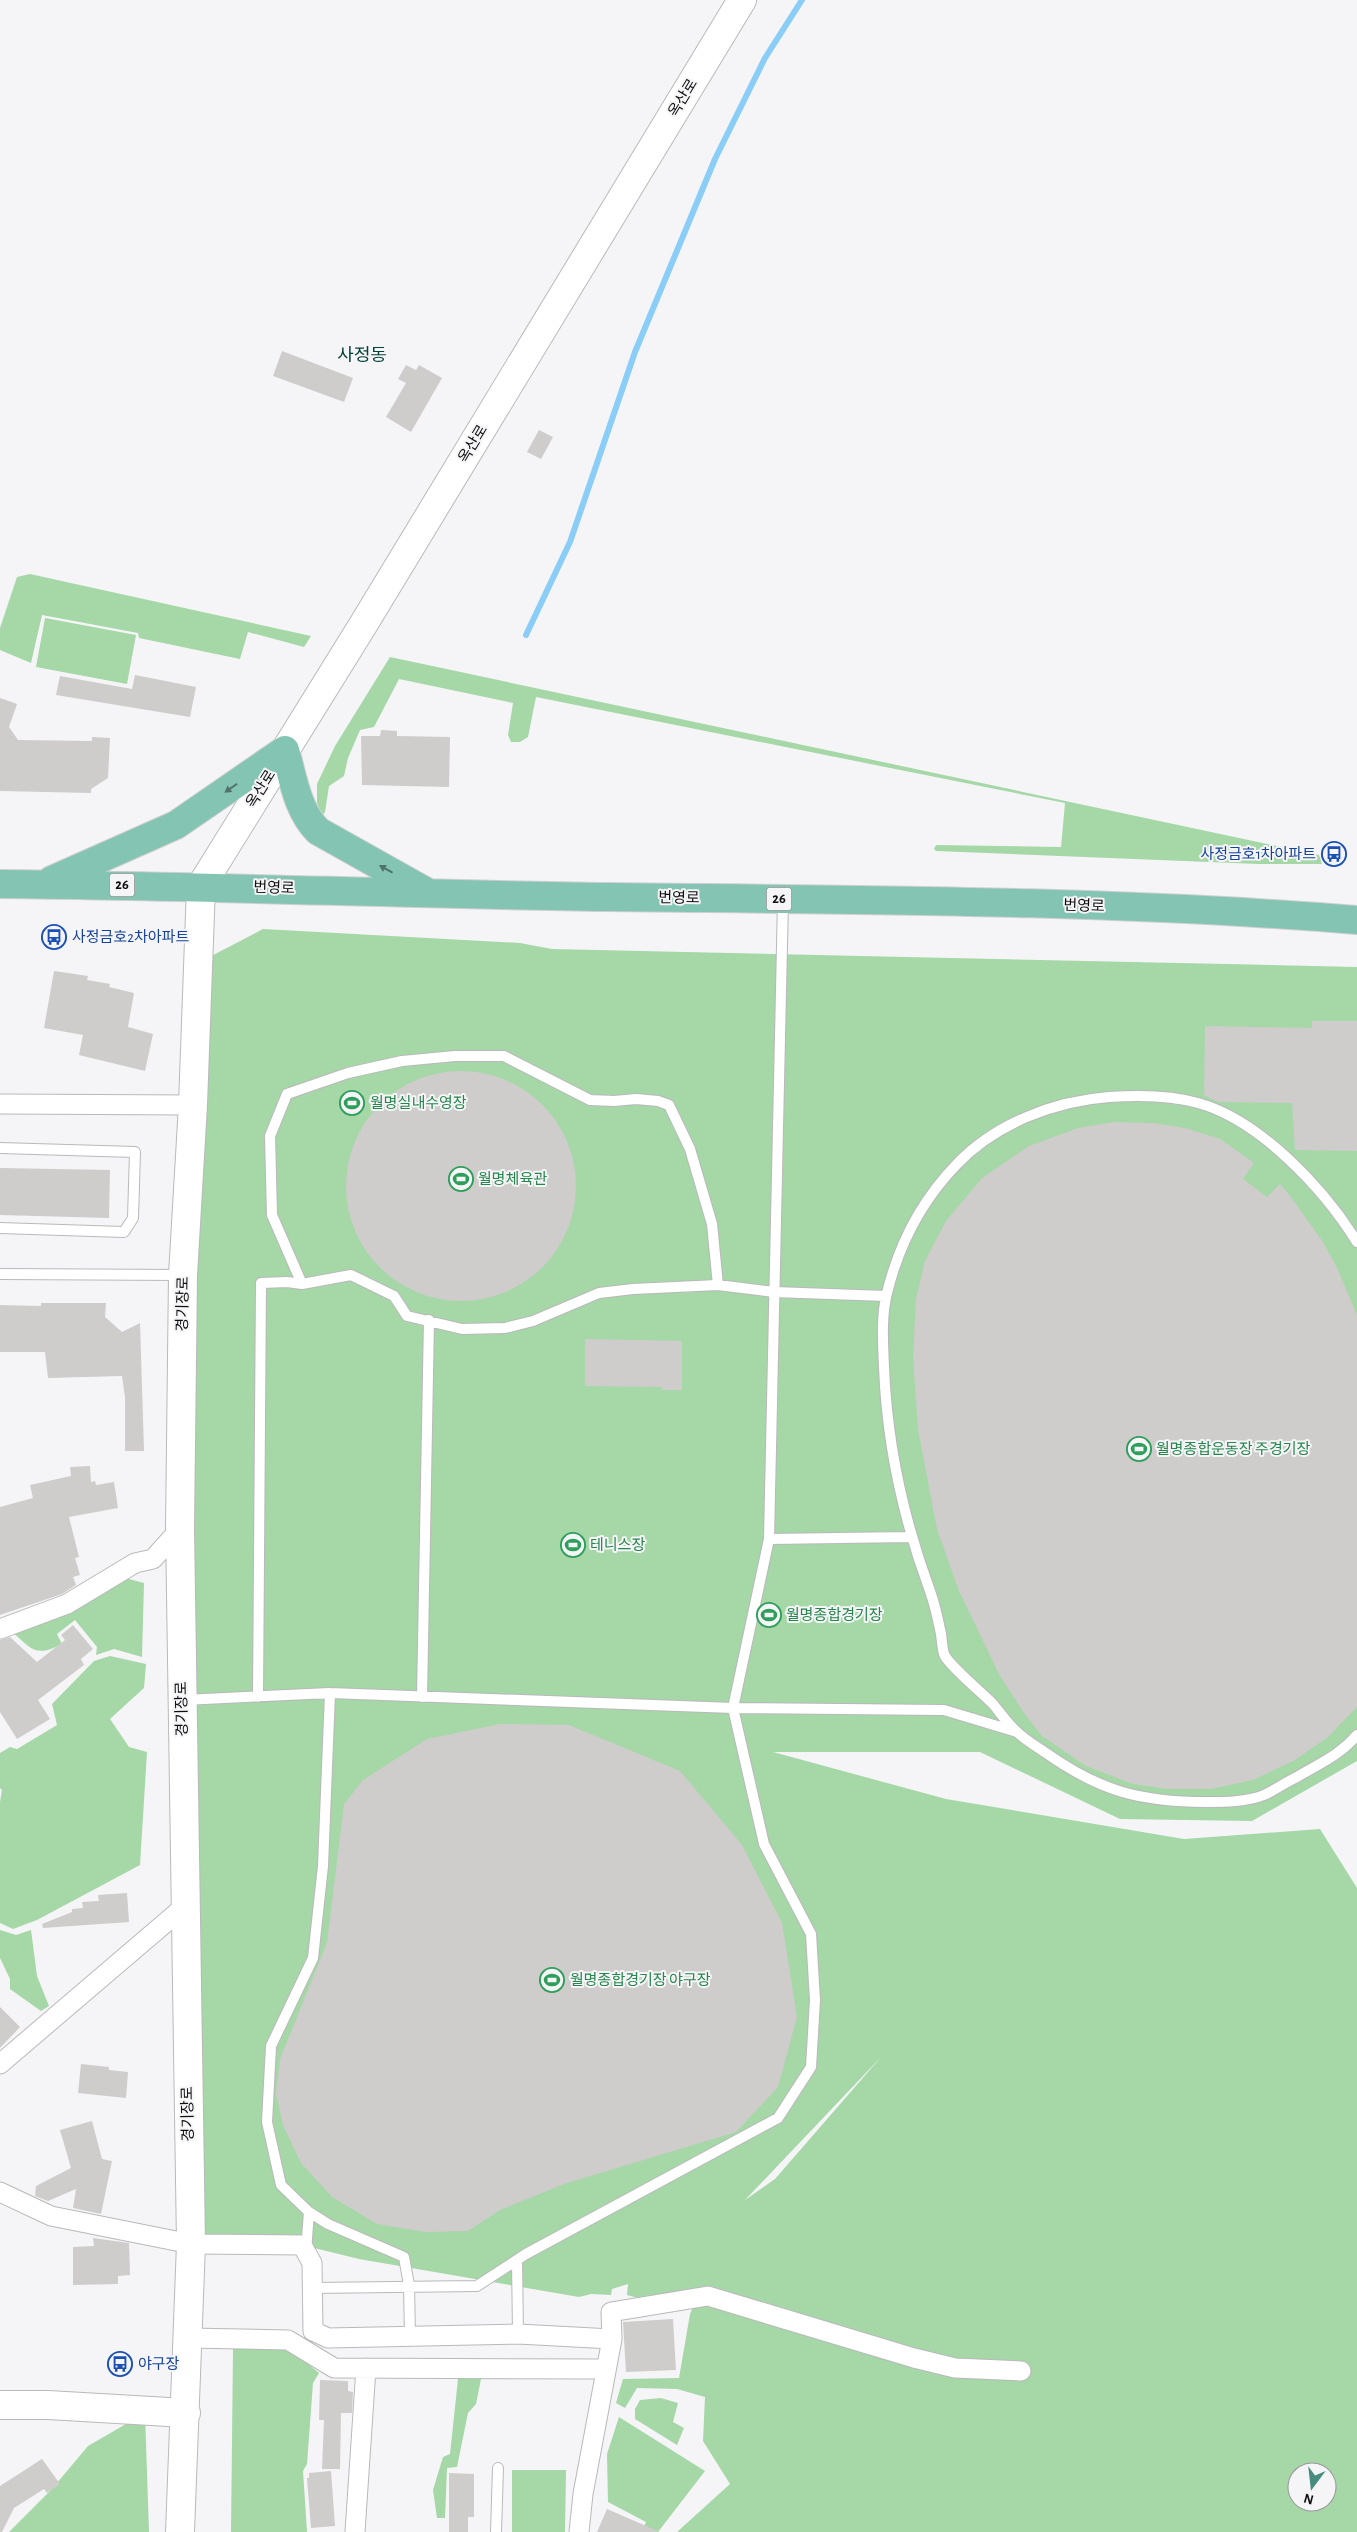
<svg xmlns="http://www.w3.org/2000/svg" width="1357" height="2532" font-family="'Alegreya Sans','Noto Sans KR',sans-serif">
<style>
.green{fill:#a5d7a7;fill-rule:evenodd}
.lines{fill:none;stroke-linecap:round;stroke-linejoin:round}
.stream{stroke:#8acef8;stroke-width:6}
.building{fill:#cecdcb}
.lane-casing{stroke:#b9b9bb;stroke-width:12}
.street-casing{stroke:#b9b9bb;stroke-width:21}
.secondary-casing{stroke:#b9b9bb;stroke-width:30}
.primary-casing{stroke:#cfcfcf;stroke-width:30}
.lane{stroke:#fff;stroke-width:10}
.street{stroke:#fff;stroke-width:19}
.secondary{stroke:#fff;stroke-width:28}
.primary{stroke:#83c4b2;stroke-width:28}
.oneway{fill:#4f7369}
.labels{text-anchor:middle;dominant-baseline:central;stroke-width:4;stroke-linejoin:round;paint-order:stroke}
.shield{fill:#f5f5f7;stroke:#545455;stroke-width:1}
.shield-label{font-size:14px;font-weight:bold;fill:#0f0f10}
.street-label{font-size:15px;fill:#0f0f10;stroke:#f5f5f7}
.transit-label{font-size:15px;fill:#164399;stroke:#f5f5f7;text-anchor:start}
.leisure-label{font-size:15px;fill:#27864d;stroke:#f5f5f7;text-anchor:start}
.quarter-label{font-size:18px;fill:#044239;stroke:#f5f5f7}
</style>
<rect width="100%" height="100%" fill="#f5f5f7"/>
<!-- green -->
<path class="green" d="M30,574L311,636L304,647L248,632L240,659L139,638L138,633L42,615L31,663L0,650V628L17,577Z
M45,618L136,635L127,684L36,667Z
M390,657L1319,855L1322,864H1259L936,851L934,849L936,845L1061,847L1065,803L536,697L528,737L520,742H511L508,735L513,703L399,679L374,727L360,730L348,758L344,776L329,786L325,812L322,816L317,803V784L335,746Z
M263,929L520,943L552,949L1357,967V1761L1252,1821L1120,1819L980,1752H773L946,1799L1184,1839L1320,1829L1357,1888V2532H677L730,2484L703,2441L705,2397L677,2389L637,2388L625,2408L616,2403L623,2379L679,2378L690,2314L700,2291L645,2300L627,2295L628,2284L612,2289L611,2295L591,2294L579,2297L359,2259L302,2245L191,2244L185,1906L196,964ZM881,2057L775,2179L745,2200ZM1297,2472H1327V2502H1297Z
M125,1578L144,1583L142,1657L114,1649L96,1655L97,1647L75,1620L57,1634L62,1644C35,1658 32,1649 11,1631L71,1613Z
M110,1656L146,1664L144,1688L110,1719L129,1747L147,1752L140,1865L37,1920L13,1929L0,1923V1802L2,1790L0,1788V1753L10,1747L17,1749L57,1725L52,1704L94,1661Z
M0,1930L16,1935L31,1930L37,1976L49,2006L41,2011L10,1989V1979L0,1958Z
M233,2349H290L319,2373L313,2383L307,2464L303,2471L307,2532H231Z
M458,2379H481L476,2404L468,2413L457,2467L447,2468L445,2518H437L433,2490L443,2457L450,2454Z
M661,2398L678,2403L673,2422L684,2428L677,2445L635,2419V2409L640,2400Z
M145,2413L149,2532H9L51,2490L88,2446Z
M619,2417L705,2471L658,2532H641L646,2522L608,2502L607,2454Z
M512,2470H566L565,2532H512Z"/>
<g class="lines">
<!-- stream -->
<path class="stream" d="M526,635L570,542L635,352L715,159L765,58L802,0"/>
</g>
<!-- building -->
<path class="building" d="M282,351L353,378L344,402L273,376Z
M406,365L416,370L419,365L442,378L411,432L386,417L406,383L398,379Z
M539,430L553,437L541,459L527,452Z
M135,675L196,687L190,717L56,695L60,676L132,689Z
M0,698L17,704L9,727L18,740L92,741V737L110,738L108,778L91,789V793L0,791Z
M381,730L397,731V736L450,737L449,787L362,785L361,736H380Z
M54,971L88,976L87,980L110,984L109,987L134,993L128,1027L153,1034L145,1071L79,1055L83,1035L44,1028Z
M1312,1021H1357V1151L1295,1150L1292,1103L1218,1102L1204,1095L1205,1026L1312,1028Z
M346 1186a115 115 0 1 1 230 0a115 115 0 1 1-230 0Z
M1114,1122L1153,1123L1185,1128L1220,1139L1254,1163L1243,1179L1267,1197L1280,1184L1290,1196L1323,1242L1337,1268L1357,1315V1707L1328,1737L1295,1760L1253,1780L1211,1789H1167L1133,1784L1086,1766L1042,1736L1024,1713L1000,1676L959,1591L937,1529L918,1429L913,1357L916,1299L925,1261L946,1221L982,1178L1029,1146L1078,1128Z
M0,1168L110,1170L109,1218L0,1215Z
M41,1303H106L105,1317L122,1332L140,1323L144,1451H125V1397L122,1376L48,1378L45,1352H0V1305L41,1306Z
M585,1339L682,1341V1390H661L662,1387L585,1386Z
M90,1466L91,1482L95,1481L96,1485L114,1482L118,1508L69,1517L79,1557L75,1558L80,1575L73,1577L76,1585L62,1594L0,1615V1507L33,1498L30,1485L71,1476L70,1467Z
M73,1625L93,1649L81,1659L84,1665L38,1700L50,1719L17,1739L0,1712V1640L10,1637L37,1662L65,1640L61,1635Z
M500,1724L569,1725L680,1771L742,1845L782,1923L797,2017L778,2087L736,2132L564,2184L500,2210L468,2231L426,2232L377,2224L332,2197L301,2163L283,2125L276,2093L280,2059L327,1943L344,1804L363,1780L427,1739Z
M127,1893L129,1922L43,1928L42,1924L72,1912V1909L83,1908L82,1902L99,1901L98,1895Z
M0,2007L20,2027L0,2048Z
M81,2064L109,2067V2070L128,2072L126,2098L78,2093Z
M92,2121L102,2159L112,2161L101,2214L73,2208L76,2189L48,2201L35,2196L36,2186L71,2168L60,2130Z
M93,2238L129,2243L130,2275L118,2276V2284L73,2285V2247L94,2246Z
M673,2319L676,2370L626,2372L623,2322Z
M320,2380L348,2381V2391L353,2392L352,2413H341L340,2469H322L324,2420H319Z
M42,2459L60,2484L47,2493L44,2489L14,2508L2,2532H0V2486Z
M331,2471L335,2526L311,2528L307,2478H309V2473Z
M449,2473L474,2474V2517H468V2532H449Z
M607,2509L660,2532H597Z"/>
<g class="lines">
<defs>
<path id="lane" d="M0,1148L135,1152L133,1218L124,1232L0,1228
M1357,1242C1324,1189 1260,1120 1198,1103C1170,1095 1138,1095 1109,1097C1054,1101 995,1124 957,1164C922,1200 899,1244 887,1293C881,1317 883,1343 884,1367C887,1445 903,1518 930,1591C935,1605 938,1619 941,1634C942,1640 942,1651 945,1656C951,1667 981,1692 992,1703C1000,1712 1007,1723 1016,1731C1025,1740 1036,1746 1046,1753C1100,1791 1140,1802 1206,1802C1224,1802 1247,1802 1264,1795C1275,1790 1286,1782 1297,1777C1320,1763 1339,1756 1357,1735
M0,1274L182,1275
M302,1284L272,1215L270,1136L287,1094L348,1073L402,1061L455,1056H504L590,1100L614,1101L636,1099L658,1101L669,1105L690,1149L712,1224L718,1285
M769,1539L910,1537
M258,1697L261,1283L287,1282L302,1284L351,1275L394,1296L407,1316L462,1329L505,1328L533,1321L599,1293L633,1289L718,1285L774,1292L886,1296
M422,1697L429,1320
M183,1700L330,1693L733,1708L944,1710L1017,1732
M309,2212L328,2224L404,2257L409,2285L410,2336
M306,2251L309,2212L281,2185L267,2122L271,2046L313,1958L323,1866L330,1693
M517,2260L518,2334
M312,2288L477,2286L526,2254L778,2118L811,2067L815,2000L811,1934L764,1844L733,1708L769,1539L783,900
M496,2532L498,2468"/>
<path id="street" d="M0,1104L193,1105
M0,1629L67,1604L135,1563L153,1559L180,1529
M0,2064L185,1906
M0,2192L51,2216L191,2244L302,2245L312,2263L313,2331L328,2338L518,2334L612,2339L611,2312L708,2296L914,2358L955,2368L1021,2371
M187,2338L288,2340L334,2368L606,2369
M355,2532L366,2368
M579,2532L583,2494L612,2339"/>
<path id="secondary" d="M0,2405H48L186,2413
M180,2532L191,2244L180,1529L183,1275L193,1105L201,886L363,625L742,0"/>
<path id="primary" d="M52,880L176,825L285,750C293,778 297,810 318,831L425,891
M0,884C202,886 405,894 607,897C857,900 1108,900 1357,920"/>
</defs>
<!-- lane casing -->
<use href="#lane" class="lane-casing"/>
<!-- street casing -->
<use href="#street" class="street-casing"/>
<!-- secondary casing -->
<use href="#secondary" class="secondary-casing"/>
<!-- primary casing -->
<use href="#primary" class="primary-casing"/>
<!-- lane -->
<use href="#lane" class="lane"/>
<!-- street -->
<use href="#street" class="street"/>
<!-- secondary -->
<use href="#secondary" class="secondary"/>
<!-- primary -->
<use href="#primary" class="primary"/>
</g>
<!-- one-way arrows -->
<defs><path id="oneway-solid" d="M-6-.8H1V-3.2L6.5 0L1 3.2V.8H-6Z" transform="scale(1.25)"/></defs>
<g class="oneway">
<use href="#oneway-solid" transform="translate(231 788) rotate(145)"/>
<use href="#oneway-solid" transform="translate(386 869) rotate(-151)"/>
</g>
<!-- icons -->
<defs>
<symbol id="bus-ring" viewBox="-11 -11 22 22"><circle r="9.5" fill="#f5f5f7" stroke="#1a4fb4" stroke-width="1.5"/><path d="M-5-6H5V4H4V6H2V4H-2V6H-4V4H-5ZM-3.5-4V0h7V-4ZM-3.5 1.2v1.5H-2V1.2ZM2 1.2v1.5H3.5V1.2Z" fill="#1a4fb4"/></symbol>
<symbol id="stadium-ring" viewBox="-11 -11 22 22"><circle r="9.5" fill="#f5f5f7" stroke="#2e9e5b" stroke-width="1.5"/><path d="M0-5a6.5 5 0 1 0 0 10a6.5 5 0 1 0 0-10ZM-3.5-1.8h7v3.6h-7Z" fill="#2e9e5b"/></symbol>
</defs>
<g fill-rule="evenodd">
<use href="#bus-ring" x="1320" y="840" width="28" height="28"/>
<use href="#bus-ring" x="40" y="923" width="28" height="28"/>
<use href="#stadium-ring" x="338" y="1089" width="28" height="28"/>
<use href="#stadium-ring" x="447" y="1165" width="28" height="28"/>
<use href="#stadium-ring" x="1125" y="1435" width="28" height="28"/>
<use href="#stadium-ring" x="559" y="1531" width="28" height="28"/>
<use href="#stadium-ring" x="755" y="1601" width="28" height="28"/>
<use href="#stadium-ring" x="538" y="1966" width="28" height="28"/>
<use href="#bus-ring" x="106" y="2350" width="28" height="28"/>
</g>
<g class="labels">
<!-- shield labels -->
<g class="shield">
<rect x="109.5" y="873.5" width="25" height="23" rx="4"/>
<rect x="766.5" y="887.5" width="25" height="23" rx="4"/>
</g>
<g class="shield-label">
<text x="122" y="885">26</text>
<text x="779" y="899">26</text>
</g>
<!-- street labels -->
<g class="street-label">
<text transform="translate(683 98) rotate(-59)">옥산로</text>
<text transform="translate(473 444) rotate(-59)">옥산로</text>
<text transform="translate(261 789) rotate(-58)">옥산로</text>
<text transform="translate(274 888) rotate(2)">번영로</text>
<text transform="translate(679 898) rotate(1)">번영로</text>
<text transform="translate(1084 906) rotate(2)">번영로</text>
<text transform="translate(183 1304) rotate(-89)">경기장로</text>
<text transform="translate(182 1709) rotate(-91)">경기장로</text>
<text transform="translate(188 2114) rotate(-91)">경기장로</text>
</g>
<!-- transit labels -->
<g class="transit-label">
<text x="1316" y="854" text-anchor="end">사정금호1차아파트</text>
<text x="72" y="937">사정금호2차아파트</text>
<text x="138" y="2364">야구장</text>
</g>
<!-- leisure labels -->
<g class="leisure-label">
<text x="370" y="1103">월명실내수영장</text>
<text x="478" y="1179">월명체육관</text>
<text x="1156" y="1449">월명종합운동장 주경기장</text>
<text x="590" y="1545">테니스장</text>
<text x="786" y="1615">월명종합경기장</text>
<text x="570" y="1980">월명종합경기장 야구장</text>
</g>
<!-- quarter labels -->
<g class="quarter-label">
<text x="362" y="356">사정동</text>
</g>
</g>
<!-- north arrow -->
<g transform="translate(1312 2487) rotate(195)"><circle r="24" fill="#f5f5f7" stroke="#99999b"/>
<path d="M0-4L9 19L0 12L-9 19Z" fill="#488c7f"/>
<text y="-8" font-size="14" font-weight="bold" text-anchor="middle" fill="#0f0f10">N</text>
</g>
</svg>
